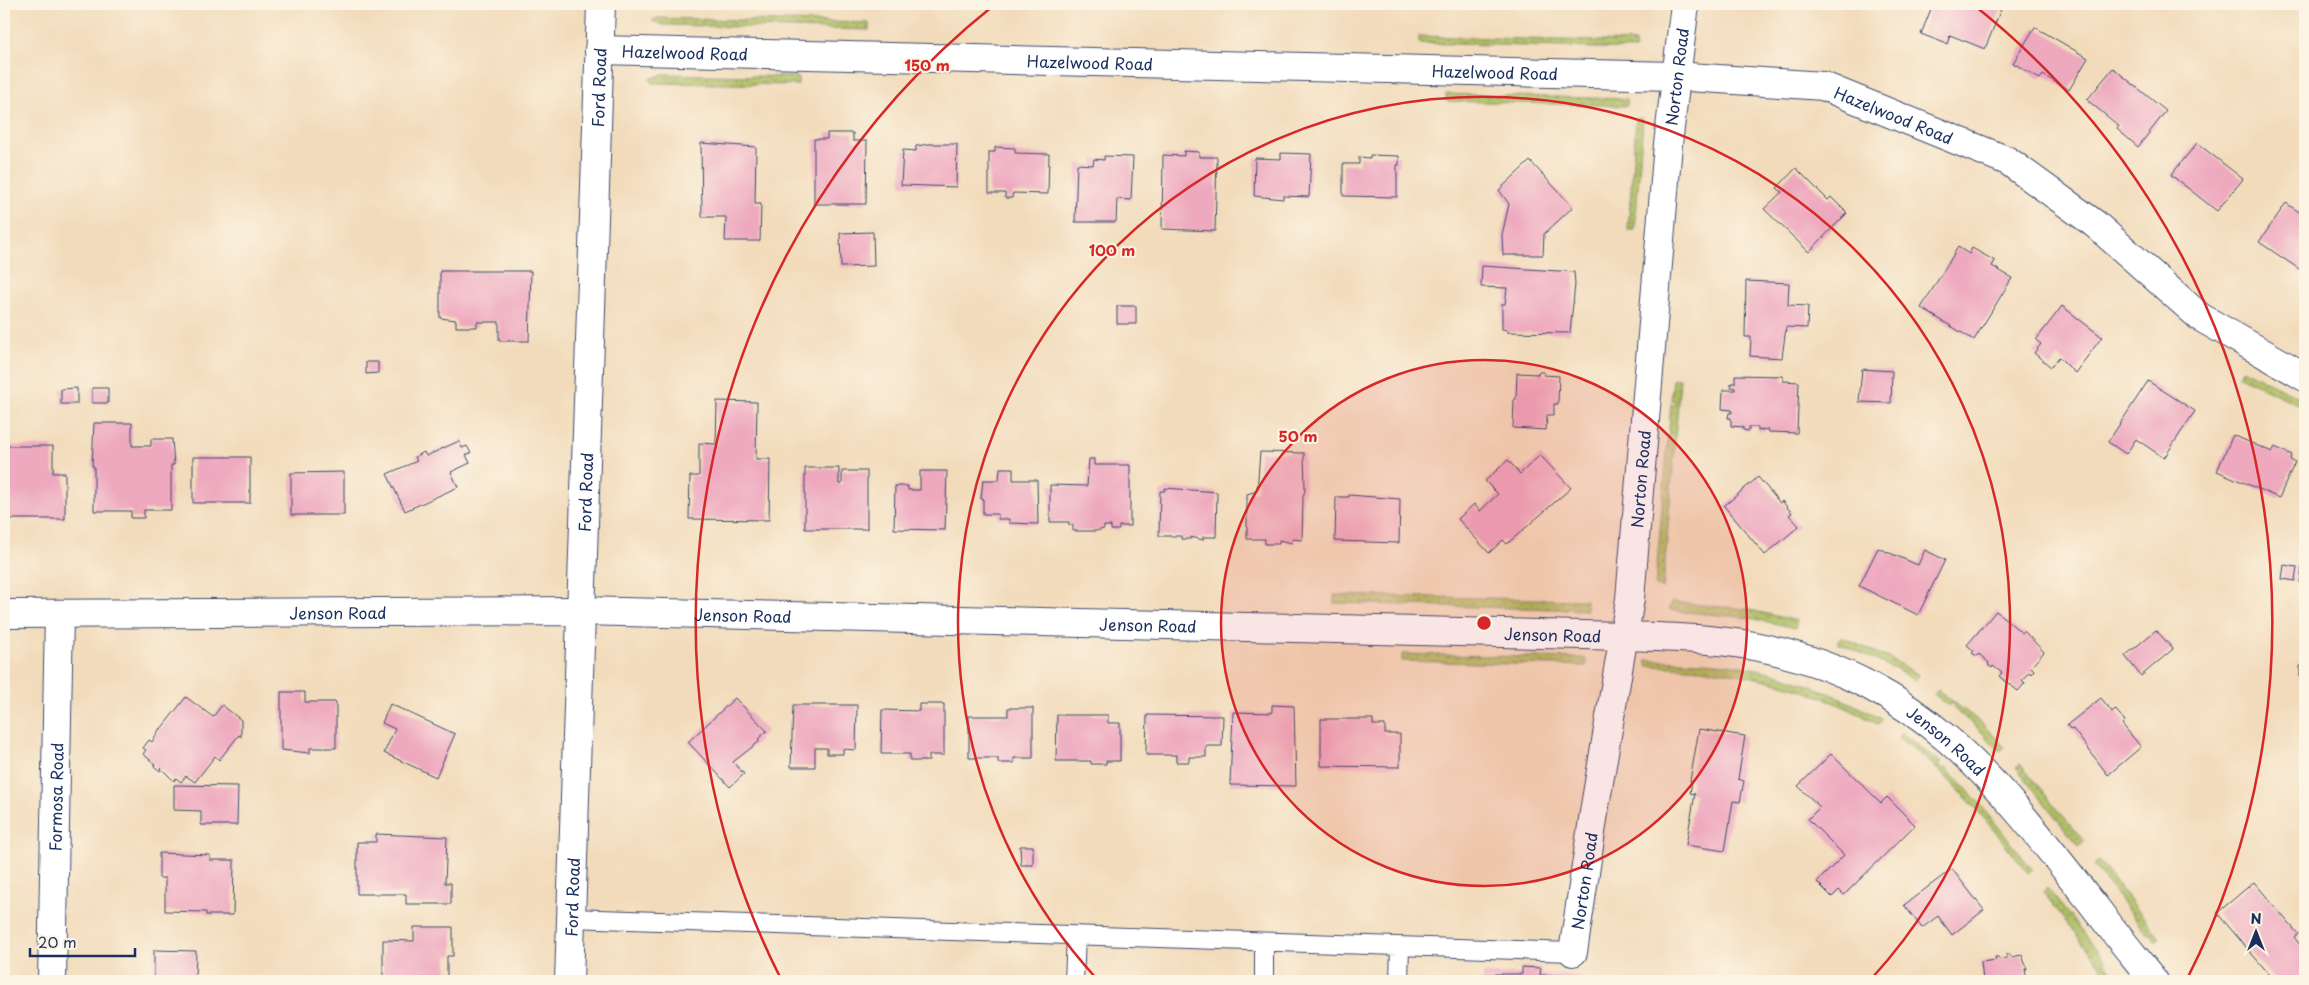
<svg xmlns="http://www.w3.org/2000/svg" width="2309" height="985" font-family="'Playpen Sans',sans-serif">
<style>
.grass{fill:url(#grass-dots);stroke:#64765e}
.building{fill:#eea9bf}
.lines{fill:none;stroke-linecap:round;stroke-linejoin:round}
.service-casing{stroke:#3b496c;stroke-width:20}
.minor-casing{stroke:#3b496c;stroke-width:30}
.tertiary-casing{stroke:#3b496c;stroke-width:30}
.service{stroke:#fff;stroke-width:18}
.minor{stroke:#fff;stroke-width:28}
.tertiary{stroke:#fff;stroke-width:28}
.ring{fill:none;stroke:#d62828;stroke-width:2.5}
.labels{text-anchor:middle;dominant-baseline:central;stroke-width:4;stroke-linejoin:round;paint-order:stroke}
.street-label{font-size:16px;fill:#1b2f5e;stroke:#fcf5e5}
.centre{fill:#d62828;stroke:#fcf5e5;stroke-width:2.5}
.ring-label{font-size:15px;text-anchor:middle;font-weight:bold;fill:#d62828;stroke:#fcf5e5;stroke-width:4;stroke-linejoin:round;paint-order:stroke}
</style>
<defs>
<pattern id="grass-dots" width="8" height="8" patternUnits="userSpaceOnUse" patternTransform="scale(1.25)"><rect width="8" height="8" fill="#aebc5e"/><path d="M2 2h.1M6 6h.1" fill="none" stroke="#8d9951" stroke-width="1.8" stroke-linecap="round"/></pattern>
</defs>
<rect width="100%" height="100%" fill="#fcf5e5"/>
<filter id="ink" filterUnits="userSpaceOnUse"><feTurbulence type="fractalNoise" baseFrequency=".02" numOctaves="2"/><feDisplacementMap in="SourceGraphic" scale="10" xChannelSelector="R" yChannelSelector="G"/><feConvolveMatrix kernelMatrix="1 2 1 2 8 2 1 2 1" color-interpolation-filters="sRGB"/></filter>
<filter id="wash" filterUnits="userSpaceOnUse"><feTurbulence type="fractalNoise" baseFrequency=".0096" numOctaves="4" result="noise"/><feDisplacementMap in="SourceGraphic" scale="20" xChannelSelector="R" yChannelSelector="G"/><feGaussianBlur stdDeviation="1.12" result="paint"/><feColorMatrix in="noise" values="0 0 0 0 0 0 0 0 0 0 0 0 0 0 0 0 0 1.4 0 .05"/><feComposite in="paint" operator="in"/></filter>
<g filter="url(#wash)">
<rect width="100%" height="100%" fill="#f2dbbb"/>
<!-- grass -->
<path class="grass" d="M657,18L869,23V30L663,25L652,21Z
M1419,36L1635,42V49L1419,43Z
M663,74L798,77V85L652,83L650,79Z
M1446,94L1627,99V106L1446,101Z
M1643,118L1635,230H1628L1636,119Z
M2242,369L2305,400V408L2239,376Z
M1673,379H1680L1663,588L1655,586L1671,404H1675V401L1671,400Z
M1334,595L1586,600V610L1334,603Z
M1672,602L1746,609L1797,621L1795,628L1750,618L1674,611L1669,609Z
M1841,637L1891,659L1919,675L1915,681L1895,669L1838,643Z
M1402,654L1581,658L1586,659V666L1402,661Z
M1647,660C1674,661 1701,661 1728,664C1783,671 1834,693 1882,719L1879,725C1804,682 1732,668 1647,666Z
M1938,690L1980,722L2005,747L2000,751L1976,727L1953,708L1955,705L1952,703L1949,706L1934,694Z
M1902,733L1942,764L1940,766L1943,769L1945,767L1976,799L2033,870L2028,873C1989,824 1951,774 1899,738Z
M2020,764L2084,841L2078,846L2016,767Z
M2099,861L2160,938L2156,942L2149,933L2147,934L2093,865Z
M2047,888L2107,962L2106,963L2114,974L2116,973L2122,981H2112L2043,892Z"/>
<g id="blocks">
<!-- building -->
<path class="building" d="M1933,4H2003L1985,49L1950,35L1947,44L1921,34Z
M2035,27L2088,58L2069,90L2043,75L2040,79L2013,63Z
M2113,68L2166,111L2138,147L2117,129L2119,126L2087,100Z
M827,133H853V141H867L866,204H814V139H827Z
M701,143L756,147L755,204H761L760,241H725L726,217H702Z
M2197,143L2243,179L2217,211L2171,175Z
M930,144H957L956,187L901,185L903,150L916,151V146Z
M995,147L1015,148V153L1049,154L1048,194L1013,193L1012,198H1005V193H989V152H995Z
M1184,151L1199,152V157H1217L1215,231L1162,229L1163,155L1184,156Z
M1281,153L1311,154L1309,197L1283,196V199L1254,196L1255,158L1281,159Z
M1370,155L1399,156V165H1397V197L1343,196V164H1359V157L1370,158Z
M1104,156L1133,157L1131,200L1117,199L1116,222H1075L1077,164L1093,165L1094,159L1104,160Z
M1530,161L1573,207L1544,234L1543,255H1503L1502,235L1509,204L1499,190Z
M1796,168L1828,200L1831,197L1847,213L1809,252L1764,209L1782,192L1777,188Z
M2286,203L2305,216V273L2259,242Z
M873,232L874,266L841,267L840,233Z
M1958,247L1969,254L1972,248L1995,261L1992,266L2012,278L1974,340L1921,308Z
M1482,266L1574,272L1575,284L1570,333L1507,332V330L1502,329V304H1505L1507,288L1481,287Z
M440,271H531L529,341H499V322H477V327H456V320L440,318Z
M1746,281L1789,283L1788,305L1808,306L1807,328L1786,327L1782,358L1750,356L1751,337H1745Z
M1117,306H1136V324H1117Z
M2062,306L2102,337L2075,373L2059,357L2051,367L2034,353L2041,344L2036,340Z
M366,362H378V373L366,374Z
M1862,369L1892,371L1891,403L1859,402Z
M1538,372H1544V375L1559,376L1558,404H1554V415H1547L1546,430L1513,428L1514,399H1516L1517,373L1538,374Z
M1735,375L1783,376V381L1799,382L1797,433L1769,432L1768,429L1758,431V427H1749V431L1743,430V427L1731,426V418H1728L1729,413H1732V410L1722,409L1723,390H1735V388L1731,387V383H1735Z
M2148,381L2195,411L2164,458L2136,439L2126,454L2108,442Z
M77,388V404H61V389Z
M92,388H108V403H92Z
M717,401L757,402L756,459H770L769,520L689,519L690,476H699V443L716,444Z
M94,423H132V446H151V439H172L174,465H171V510H144V518H131V511H94V466H92Z
M2233,435L2272,452L2275,447L2292,455L2290,460L2295,462L2279,498L2217,471Z
M459,441L462,448L467,446L471,453L466,455L470,463L451,472L458,487L405,511L387,474L417,461L415,457L424,452L426,456Z
M4,446H53V473H65V519H6Z
M1260,452L1304,453L1305,490L1303,497L1302,540L1292,539V543L1279,540V544H1265V539H1247V494L1257,491Z
M1540,455L1571,488L1507,544L1503,540L1489,553L1458,519L1474,504L1480,511L1498,494L1485,481L1508,460L1520,474Z
M193,457H250V503H193Z
M1089,459H1094V465H1130V526H1119V530H1111V526H1104V529L1096,531H1073V525H1069V522H1050V485L1087,486Z
M805,468H839V484H842V471H867V529H805Z
M1000,468H1013V480H1037L1038,524L1009,523V519H998V514H983V499H981L983,480H999Z
M920,471H947L945,530L894,529L895,486H908V490H920Z
M344,472V515H291V473Z
M1758,477L1780,503L1782,501L1792,513L1789,515L1799,526L1765,555L1724,506Z
M1165,488L1217,492L1216,537H1203V540L1191,537V539H1181V536H1159L1160,491H1165Z
M1349,495L1400,499L1399,543L1335,541L1336,497H1349Z
M1878,548L1918,565L1925,550L1945,560L1918,615L1859,586Z
M2304,551H2305V584L2300,583Z
M2284,565L2297,567L2295,581L2282,579Z
M1996,611L2022,633L2024,631L2044,652L2031,667L2034,670L2031,674L2029,672L2022,680L2025,683L2018,691L1999,676L2002,673L1993,666L1992,668L1988,665L1989,663L1979,654L1977,656L1972,653L1974,651L1967,645Z
M2156,630L2173,649L2141,676L2125,656Z
M2305,665V677H2300V666Z
M281,692H305V702H336V748H310V753L281,750Z
M186,697L213,717L222,705L241,720V737L239,735L219,760L215,756L195,782L186,776L181,782L176,778L174,781L161,768L160,771L154,766L155,764L143,754L146,750L143,748L149,740L152,742L160,728L161,729Z
M735,698L767,731L758,739L760,741L733,762L744,774L730,787L688,742Z
M2101,698L2112,712L2115,709L2125,721L2122,724L2141,747L2108,775L2073,729L2071,730L2067,725Z
M390,704L455,734L436,777L384,753L395,729L382,723Z
M919,704H944V755H929V761H910V754H881L882,710L919,711Z
M793,705H857L856,750L843,749V754H827V748H815V767H791Z
M1272,705L1294,706L1296,786L1230,785L1233,712L1272,713Z
M1008,708H1033V758H1014V763H998V758H969V716H1008Z
M1057,715H1108V723H1120V761H1106V764H1091V761H1056Z
M1147,715L1223,716L1222,746H1206V757H1189V762H1176V755H1146Z
M1321,719H1373V725H1385V734H1400V767L1321,766Z
M1699,729L1745,736L1738,779L1744,781L1740,802L1733,801L1725,851L1686,845L1695,794L1690,793L1692,782L1690,781Z
M1831,754L1881,803L1887,797L1915,825L1844,895L1839,890L1832,897L1817,882L1844,855L1808,819L1820,807L1798,786Z
M174,785L238,786L237,825H201V811L174,810Z
M376,834L447,837L445,883H451V904H406V894H357V842H376Z
M1020,846H1033V865H1021Z
M159,853L210,855V860H234L233,915H206V912L165,911V878H159Z
M1952,869L1984,910L1952,935L1938,916L1922,928L1904,905Z
M2254,882L2298,934L2294,937L2305,951V981H2275L2217,913Z
M414,927H453V956H447V981H383V940L414,941Z
M154,950L196,951L195,981H154Z
M2007,954H2010L2011,957L2022,955L2027,969H2025L2027,981H1983L1981,962L1996,960L1995,957H1998L1999,959L2007,958Z
M1522,967L1541,968L1540,975L1580,976V981H1483V974H1522Z"/>
</g>
</g>
<g filter="url(#ink)">
<use href="#blocks" fill-opacity="0" stroke="#3b496c" stroke-width="1"/>
<g class="lines">
<defs>
<path id="service" d="M570,918L1573,952
M1074,981L1076,936
M1264,981V942
M1399,981L1400,947"/>
<g id="minor">
<path id="s1" d="M599,50L1674,76L1823,86L2008,161L2095,224L2200,317L2305,377"/>
<path id="s2" d="M4,614L580,611L1625,636C1673,638 1722,638 1768,649C1927,685 2000,786 2095,907C2114,932 2134,956 2154,981"/>
<path id="s3" d="M1573,952L1595,806L1630,599L1668,144L1685,4"/>
<path id="s4" d="M52,981L59,614"/>
</g>
<g id="tertiary">
<path id="s5" d="M569,981L601,4"/>
</g>
</defs>
<!-- service casing -->
<use href="#service" class="service-casing"/>
<!-- minor casing -->
<use href="#minor" class="minor-casing"/>
<!-- tertiary casing -->
<use href="#tertiary" class="tertiary-casing"/>
<!-- service -->
<use href="#service" class="service"/>
<!-- minor -->
<use href="#minor" class="minor"/>
<!-- tertiary -->
<use href="#tertiary" class="tertiary"/>
</g>
</g>
<!-- distance rings -->
<circle cx="1484" cy="623" r="263" fill="#d62828" fill-opacity=".12"/>
<g class="ring">
<circle cx="1484" cy="623" r="263"/>
<path d="M1096 978A526 526 0 1 1 1872 978"/>
<path d="M782 981A788 788 0 0 1 993 6M1975 6A788 788 0 0 1 2186 981"/>
</g>
<g class="labels">
<!-- street labels -->
<g class="street-label">
<text stroke="none"><textPath href="#s1" startOffset="86">Hazelwood Road</textPath></text>
<text stroke="none"><textPath href="#s1" startOffset="491">Hazelwood Road</textPath></text>
<text stroke="none"><textPath href="#s1" startOffset="896">Hazelwood Road</textPath></text>
<text stroke="none"><textPath href="#s3" startOffset="882">Norton Road</textPath></text>
<text stroke="none"><textPath href="#s5" startOffset="894">Ford Road</textPath></text>
<text stroke="none"><textPath href="#s1" startOffset="1301">Hazelwood Road</textPath></text>
<text stroke="none"><textPath href="#s3" startOffset="478">Norton Road</textPath></text>
<text stroke="none"><textPath href="#s5" startOffset="489">Ford Road</textPath></text>
<text stroke="none"><textPath href="#s2" startOffset="334">Jenson Road</textPath></text>
<text stroke="none"><textPath href="#s2" startOffset="739">Jenson Road</textPath></text>
<text stroke="none"><textPath href="#s2" startOffset="1144">Jenson Road</textPath></text>
<text stroke="none"><textPath href="#s2" startOffset="1549">Jenson Road</textPath></text>
<text stroke="none"><textPath href="#s2" startOffset="1968">Jenson Road</textPath></text>
<text stroke="none"><textPath href="#s4" startOffset="184">Formosa Road</textPath></text>
<text stroke="none"><textPath href="#s3" startOffset="72">Norton Road</textPath></text>
<text stroke="none"><textPath href="#s5" startOffset="84">Ford Road</textPath></text>
</g>
</g>
<circle cx="1484" cy="623" r="8" class="centre"/>
<g class="ring-label">
<text x="927" y="71">150 m</text>
<text x="1112" y="256">100 m</text>
<text x="1298" y="442">50 m</text>
</g>
<!-- margin -->
<rect width="2309" height="985" fill="none" stroke="#fcf5e5" stroke-width="20"/>
<!-- north arrow -->
<g transform="translate(2256 932)" stroke="#fcf5e5" stroke-width="4" paint-order="stroke">
<path d="M0-4L9 19L0 12L-9 19Z" fill="#1b2f5e"/>
<text y="-8" font-size="14" font-weight="bold" text-anchor="middle" fill="#1b2f5e">N</text>
</g>
<!-- scale -->
<path d="M30 948v8h105v-8" fill="none" stroke="#1b2f5e" stroke-width="2.5"/>
<text x="38" y="948" font-size="15" fill="#1b2f5e" stroke="#fcf5e5" stroke-width="4" paint-order="stroke">20 m</text>
</svg>
